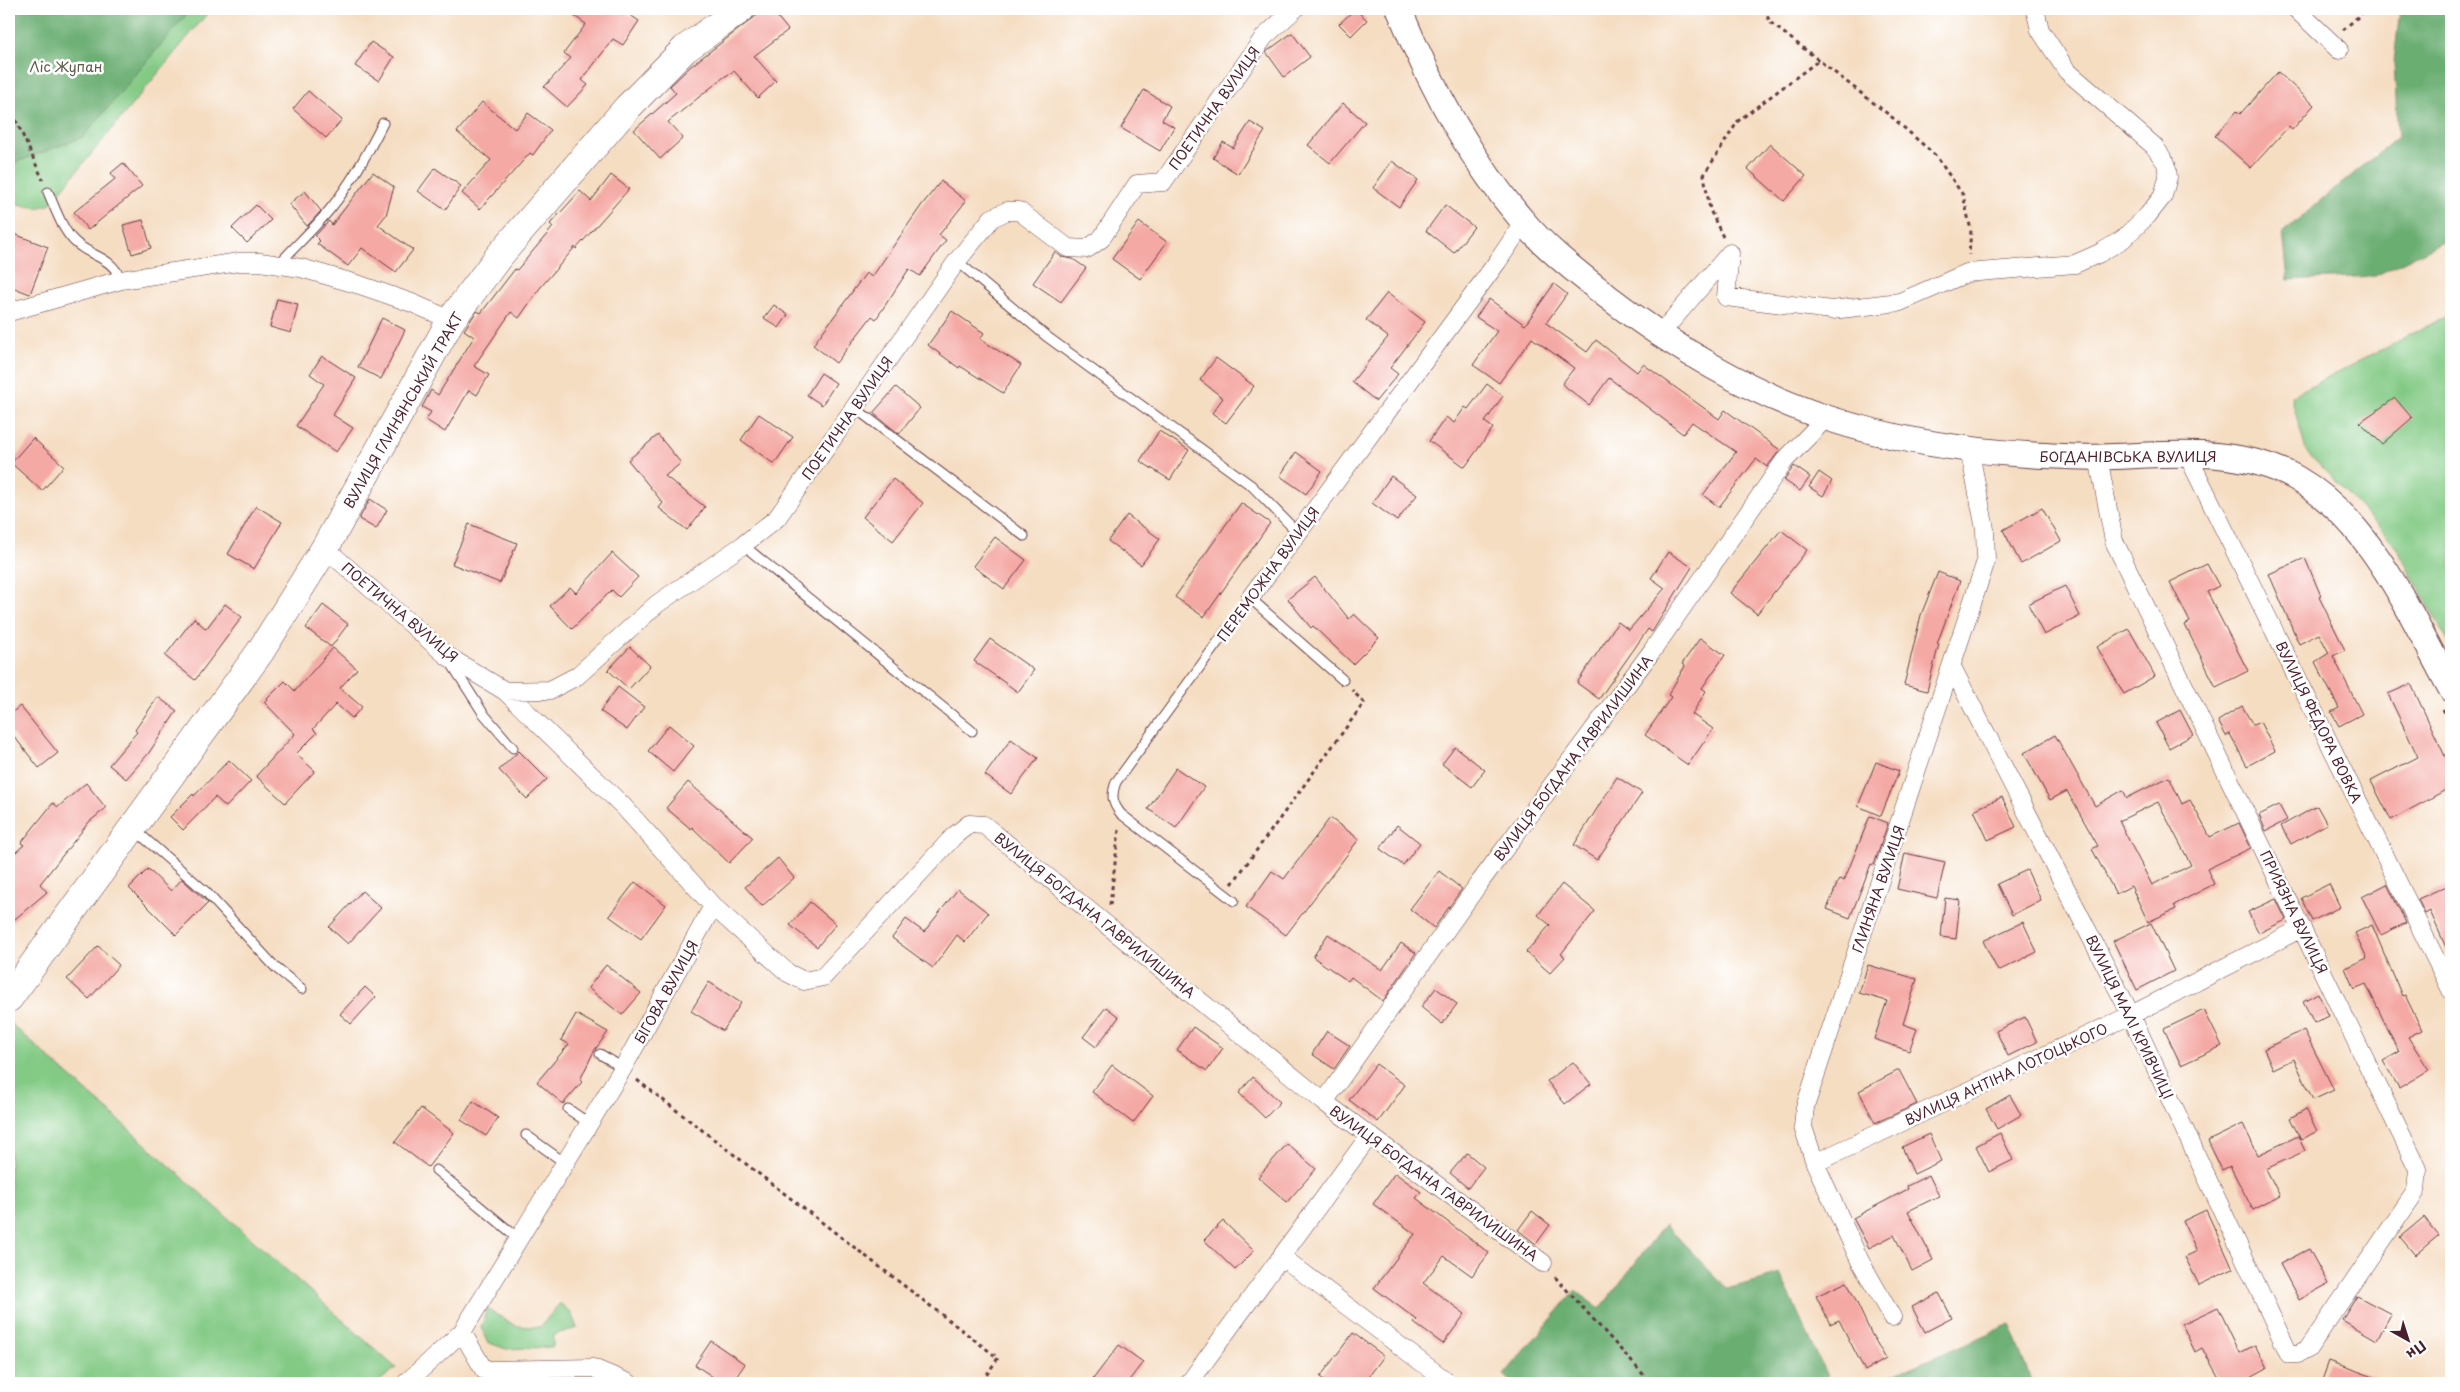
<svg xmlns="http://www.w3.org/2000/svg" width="2460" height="1392" font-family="'Playpen Sans',sans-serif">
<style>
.green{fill:#83ca85;stroke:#667458}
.forest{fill:#6aae72;stroke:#5a664e}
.building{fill:#f4a9a4;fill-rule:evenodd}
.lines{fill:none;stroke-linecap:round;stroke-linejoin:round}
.lane-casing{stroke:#643c42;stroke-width:11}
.street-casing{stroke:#643c42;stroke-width:19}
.secondary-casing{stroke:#643c42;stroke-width:27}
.primary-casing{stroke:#643c42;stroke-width:29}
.path{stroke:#643c42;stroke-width:3;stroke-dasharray:4 4;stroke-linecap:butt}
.lane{stroke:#fff;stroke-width:9}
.street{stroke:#fff;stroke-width:18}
.secondary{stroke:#fff;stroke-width:25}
.primary{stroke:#fff;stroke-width:28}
.labels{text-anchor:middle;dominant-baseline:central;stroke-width:5;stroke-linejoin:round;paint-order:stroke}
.park-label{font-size:14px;fill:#5e5b4a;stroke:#fff}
.street-label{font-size:14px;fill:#4a1f2b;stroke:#fff}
</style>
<rect width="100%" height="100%" fill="#fff"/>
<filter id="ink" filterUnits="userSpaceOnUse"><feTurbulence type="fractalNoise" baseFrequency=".02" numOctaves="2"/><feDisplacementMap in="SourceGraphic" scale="10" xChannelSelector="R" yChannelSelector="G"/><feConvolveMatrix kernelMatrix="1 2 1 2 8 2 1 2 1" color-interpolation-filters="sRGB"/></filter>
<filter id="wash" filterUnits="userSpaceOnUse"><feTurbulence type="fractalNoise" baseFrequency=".0096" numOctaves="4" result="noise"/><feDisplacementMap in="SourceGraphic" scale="20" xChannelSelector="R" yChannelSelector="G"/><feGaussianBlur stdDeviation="1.12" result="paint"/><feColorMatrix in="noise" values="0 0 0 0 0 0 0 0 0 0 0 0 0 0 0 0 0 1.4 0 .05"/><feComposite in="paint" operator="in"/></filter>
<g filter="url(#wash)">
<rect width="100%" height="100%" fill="#f5ddc2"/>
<!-- green -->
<path class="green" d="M9,9H211L49,205L36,208L9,202Z
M2451,314V646L2393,542L2306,451L2291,396Z
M10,1023L396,1368L377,1383H9Z
M560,1303L571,1313L577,1328L553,1335V1347L506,1349L487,1342L481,1327L487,1309L516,1326L540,1327Z"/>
<!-- forest -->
<path class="forest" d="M9,9H191L83,137L9,165Z
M2400,9H2451V238L2375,276L2288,280L2283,232L2398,137L2394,62Z
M1665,1224L1727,1289L1780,1274L1830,1383H1513L1504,1375L1575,1291L1600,1309Z
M2010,1324L2033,1383H1875Z"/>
<g id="blocks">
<!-- building -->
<path class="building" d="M564,9H621L639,21L623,45L613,39L582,80L588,85L567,107L544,87L571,58L564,53L586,24Z
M765,9H771L788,30L754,56L776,81L758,98L734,71L724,77L668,122L683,138L660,159L634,130L676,93L670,86L691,66Z
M1355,9L1367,20L1351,36L1339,24Z
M1292,33L1310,57L1284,77L1266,52Z
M371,42L394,57L379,81L355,66Z
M2278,72L2314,105L2292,130L2289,126L2251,168L2215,136L2237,111L2240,114Z
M1144,90L1170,106L1162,120L1174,127L1160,151L1121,128Z
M308,91L342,120L326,138L293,109Z
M482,102L515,129L528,113L551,130L533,155L530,153L480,209L462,193L491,160L457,132Z
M1343,103L1365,122L1330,163L1308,145Z
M1250,122L1265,131L1238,174L1213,158L1223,142L1233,148Z
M1770,144L1806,176L1784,201L1748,169Z
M1392,161L1418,180L1399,207L1373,188Z
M123,163L142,186L88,230L74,212L115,179L111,173Z
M435,168L461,186L445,210L418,191Z
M373,172L394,187L386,215L378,225L413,250L396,272L362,248L348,266L317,244L320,241L315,236L329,221L332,225Z
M611,175L629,189L576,249L575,247L540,288L519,318L511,312L474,366L489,375L477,395L469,390L445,432L426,420L431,412L422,407L431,390L438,395L474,337L464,330L477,311L481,313L515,269L517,270L553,227L550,224L580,191L591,201Z
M941,181L966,201L939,235L946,240L920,276L909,269L876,319L872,316L836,363L813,345L866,273L872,277L921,206Z
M305,191L321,211L307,226L289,204Z
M256,205L271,220L247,243L232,228Z
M1445,205L1474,227L1454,253L1426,231Z
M143,220L151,248L132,254L123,225Z
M1139,222L1167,242L1140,279L1112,259Z
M9,232L48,247L30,294L9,286Z
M1055,252L1062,257L1073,259L1086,268L1061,302L1033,283Z
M1554,284L1567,294L1546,323L1587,352L1596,340L1637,372L1643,364L1719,419L1725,410L1780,450L1767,467L1756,459L1719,507L1703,495L1736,452L1692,422L1683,434L1609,378L1589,405L1562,384L1574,368L1532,338L1499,383L1473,365L1497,331L1476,317L1489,299L1525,325Z
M1387,293L1425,322L1390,368L1398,374L1376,401L1352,382L1388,337L1366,320Z
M277,299L298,304L291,333L270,327Z
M774,305L788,315L779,328L764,318Z
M952,311L984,333L980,339L1021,365L1003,393L960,366L959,368L928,345Z
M382,318L405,330L381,379L358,367Z
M322,356L356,378L333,415L353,428L336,452L296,426L324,384L310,374Z
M1216,358L1254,386L1226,423L1212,413L1223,398L1200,380Z
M821,373L836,383L822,405L807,395Z
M1487,384L1503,396L1485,422L1493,428L1465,467L1429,441L1446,417L1454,423L1465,407L1468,409Z
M896,387L920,408L899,434L873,413Z
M2395,398L2412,418L2382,444L2360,422Z
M759,414L793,437L774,464L741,440Z
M1159,431L1189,450L1170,480L1140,461Z
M658,435L681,463L665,476L705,507L687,530L659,508L663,503L628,460Z
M33,438L64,466L42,491L11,463Z
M1296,452L1322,471L1306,494L1280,476Z
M1794,466L1810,477L1800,491L1784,480Z
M1819,472L1832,481L1823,496L1809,487Z
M1391,476L1417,495L1397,521L1372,503Z
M893,479L923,503L893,541L863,517Z
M370,499L387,510L376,529L359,519Z
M1241,503L1270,523L1204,617L1175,597Z
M256,506L282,522L254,569L228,554Z
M2042,508L2061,541L2021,564L2003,530Z
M1127,515L1160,539L1141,565L1108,541Z
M469,524L517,543L500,583L452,564Z
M1781,530L1807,550L1757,614L1730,593Z
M995,537L1026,560L1004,589L973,566Z
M1668,552L1692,567L1652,632L1648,629L1599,699L1577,683L1618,622L1629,630L1665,588L1651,578Z
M612,553L638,577L619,597L612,590L572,629L550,606L570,587L576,593Z
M2305,558L2321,596L2319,597L2345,650L2333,656L2362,714L2339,726L2331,712L2339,708L2315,662L2329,653L2319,634L2299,644L2269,574Z
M2207,564L2219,586L2207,592L2248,671L2216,687L2185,625L2190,622L2170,582Z
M1938,572L1960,581L1937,644H1939L1927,691L1904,685L1921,615Z
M1315,577L1349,619L1354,614L1379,638L1353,664L1313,626L1311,628L1288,599Z
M2065,586L2080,616L2044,635L2028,604Z
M225,604L242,617L195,680L165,656L194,618L206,629Z
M323,605L348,624L331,647L306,628Z
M2129,629L2155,676L2124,694L2097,647Z
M1700,638L1725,655L1702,688L1706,691L1692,714L1713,729L1688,765L1645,735L1671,697L1668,695L1685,666L1682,664Z
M990,639L1034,670L1018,692L974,661Z
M630,647L650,666L629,689L608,670Z
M333,648L357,669L340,688L362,707L352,718L336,704L313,729L317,733L296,754L315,771L285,803L256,776L295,734L264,702L285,681L295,691Z
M2411,684L2451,769V787L2391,820L2371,781L2418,757L2388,694Z
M618,687L644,707L627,730L600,711Z
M158,697L177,711L148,754L126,779L109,765L137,732L135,730Z
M20,706L58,753L39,768L9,730V715Z
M2242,706L2253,725L2260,722L2275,751L2247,766L2230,734L2226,736L2218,721Z
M2180,710L2193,735L2169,748L2156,723Z
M669,725L694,746L673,772L648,751Z
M2055,735L2095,806L2123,790L2127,798L2169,777L2182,804L2190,800L2210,837L2239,823L2251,848L2207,869L2214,884L2174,905L2176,909L2148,922L2131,886L2116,894L2092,849L2098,846L2067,791L2050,800L2024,753ZM2158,802L2191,865L2152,885L2119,821Z
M1011,739L1038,758L1011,794L985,775Z
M1455,747L1485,770L1472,787L1442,764Z
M519,751L547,779L527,799L499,770Z
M229,760L251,781L226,807L215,797L183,830L170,817L193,794L194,796Z
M1876,762L1899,771L1881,816L1858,806Z
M1176,768L1204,787L1176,828L1148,809Z
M1617,777L1642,793L1597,860L1574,845Z
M688,782L753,838L729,863L692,827L691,829L666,808Z
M86,783L106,808L89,822L40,884L47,892L9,924V858L24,845L21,843L53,803L58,807Z
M2002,797L2016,827L1988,840L1974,810Z
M2279,805L2287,820L2266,831L2259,815Z
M2317,806L2327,824L2291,844L2281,826Z
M1870,816L1888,823L1874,865L1871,864L1850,918L1827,909L1839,879L1844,881Z
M1330,818L1359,839L1286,935L1246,907L1272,871L1284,879Z
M1397,825L1420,843L1403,865L1380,849Z
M1905,853L1945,862L1937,898L1897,889Z
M778,858L794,878L762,906L745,887Z
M148,869L171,891L182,879L208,903L176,935L129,888Z
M2027,870L2041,900L2012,915L1997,884Z
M1439,871L1462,889L1434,928L1410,909Z
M635,882L666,905L641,939L609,916Z
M1562,884L1595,911L1561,954L1565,957L1550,973L1526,952L1550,925L1538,915Z
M2329,884L2340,907L2312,921L2301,898Z
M2387,884L2406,923L2381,935L2362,897Z
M2451,884V959L2430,911L2425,914L2418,899Z
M958,889L988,913L965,942L957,935L933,968L892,938L906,919L924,932Z
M362,891L381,908L348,944L329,927Z
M1945,898L1960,900L1956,939L1941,937Z
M2276,899L2286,920L2259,933L2248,912Z
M810,902L836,924L817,947L790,925Z
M2023,922L2037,952L1998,971L1983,941Z
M2151,923L2174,971L2137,990L2113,941Z
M2372,925L2402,996L2405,995L2422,1030L2408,1037L2429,1070L2399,1088L2383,1061L2399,1052L2366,984L2354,989L2345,968L2367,958L2355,933Z
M1328,934L1382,970L1401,943L1416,953L1383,1001L1351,977L1348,981L1313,957Z
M98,946L119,965L89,999L67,979Z
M606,965L641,993L622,1015L588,988Z
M1868,965L1917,979L1903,1024L1917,1029L1909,1051L1874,1039L1887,1001L1859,993Z
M709,982L741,1003L723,1031L691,1011Z
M365,987L376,997L351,1024L340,1014Z
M1436,988L1457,1004L1442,1024L1421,1007Z
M2318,993L2329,1016L2314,1023L2303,1001Z
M1106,1007L1119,1017L1096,1047L1083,1037Z
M2204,1010L2222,1046L2181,1065L2164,1029Z
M576,1014L608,1032L594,1051L580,1080L582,1082L563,1104L537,1082L569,1044L561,1040Z
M2025,1017L2037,1042L2008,1056L1996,1031Z
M1193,1027L1223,1048L1207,1071L1177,1050Z
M2304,1030L2334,1090L2313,1100L2294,1059L2273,1069L2264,1049Z
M1327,1031L1350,1046L1334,1069L1312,1054Z
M1573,1062L1591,1084L1565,1104L1547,1081Z
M1376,1064L1405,1085L1378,1122L1349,1100Z
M1112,1065L1153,1096L1133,1123L1092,1092Z
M1899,1070L1917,1104L1875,1123L1859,1091Z
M1253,1077L1280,1102L1265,1118L1239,1093Z
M2010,1095L2021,1115L1997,1129L1986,1109Z
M473,1101L498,1118L486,1136L461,1120Z
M421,1108L454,1133L428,1167L395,1142Z
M2306,1109L2317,1131L2301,1140L2290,1118Z
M2243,1124L2258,1155L2298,1136L2305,1151L2266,1169L2280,1196L2253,1210L2230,1166L2222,1170L2208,1141Z
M2000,1133L2013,1160L1989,1172L1976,1146Z
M1929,1134L1941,1161L1914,1174L1902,1147Z
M1287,1144L1316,1169L1287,1202L1258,1177Z
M1467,1153L1484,1167L1468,1188L1450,1173Z
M1395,1173L1421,1192L1416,1198L1489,1253L1472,1276L1444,1256L1423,1283L1465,1314L1443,1344L1414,1323L1417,1320L1374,1288L1415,1234L1373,1204Z
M1929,1175L1939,1196L1908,1211L1933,1260L1912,1271L1894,1235L1869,1248L1853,1218L1908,1189L1907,1186Z
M2206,1210L2233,1269L2199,1285L2185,1257L2197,1251L2183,1221Z
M1532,1211L1550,1225L1536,1244L1518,1230Z
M2424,1217L2439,1235L2415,1255L2400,1237Z
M1223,1221L1254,1251L1235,1270L1204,1240Z
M2309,1249L2328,1284L2299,1300L2280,1264Z
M1847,1282L1871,1333L1886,1359L1865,1371L1839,1320L1830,1324L1816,1296Z
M1939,1293L1952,1318L1925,1332L1912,1307Z
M2357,1296L2391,1314L2377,1340L2342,1320Z
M2218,1307L2240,1353L2255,1345L2267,1368L2240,1383H2222L2202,1348L2195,1352L2182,1324Z
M1353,1333L1384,1356L1364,1383H1328L1320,1377Z
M711,1341L745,1364L732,1383H722L695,1365Z
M1119,1345L1143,1362L1127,1383H1090Z
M2329,1361L2385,1381V1383H2321Z"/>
</g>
</g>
<g filter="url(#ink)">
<use href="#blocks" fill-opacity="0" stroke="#643c42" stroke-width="1"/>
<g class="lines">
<defs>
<path id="lane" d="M48,192C55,208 62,229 74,241C91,258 111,255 121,280
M957,261L1046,336L1252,486L1298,533
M279,264C296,245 315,228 331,208C352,182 368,153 383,123
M855,408L1024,536
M743,545L972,731
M451,663L483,713L513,748
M134,829L206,892L276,968L302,989
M1234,901L1121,814C1112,803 1111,796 1116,782L1250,598L1343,680
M600,1054L623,1068
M568,1109L590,1124
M526,1135L565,1163
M436,1170L519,1239"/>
<path id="street" d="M2296,9L2339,50
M9,312L121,280L239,262H260L301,268L360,285L412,303L451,320
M1660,334L1730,253L1726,297L1832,310L1900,302L1967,273L2075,264L2100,253L2123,239L2148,215L2163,196L2168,177L2166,163L2154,146L2067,71L2040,30L2035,9
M2187,454L2451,990
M325,548L447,656L505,691L550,690L577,676L657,604L743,545L777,518L957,261L992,218L1007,211H1019L1068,248L1087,249L1101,239L1137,184L1163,182L1264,37L1295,9
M1250,598L1498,261L1524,222
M1952,667L2131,1015L2289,1354H2298L2308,1349L2416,1191L2418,1169L2114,541L2098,457
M505,691L623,806L713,906L788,973L804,981L823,977L954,836L969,824L984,825L1324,1102L1543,1263
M1324,1102L1480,882L1652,651L1785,460L1826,418
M1815,1163L2131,1015L2302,928
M1282,1257L1449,1383
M1892,1317L1860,1261L1815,1163L1803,1127L1805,1107L1986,561L1985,529L1969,448
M462,1332L484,1370L593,1368L629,1383
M406,1383L462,1332L623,1068L713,906
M1189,1383L1370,1135"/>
<path id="secondary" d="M1399,9C1430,85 1468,157 1522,220C1546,249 1578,273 1608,297C1670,345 1752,394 1827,418C1893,440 1965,451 2034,455C2057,456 2080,458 2102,457C2167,455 2236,445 2296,478C2373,522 2410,615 2451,689"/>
<path id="primary" d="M9,998L260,652L325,548L451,320L499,256L628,107L685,49L741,9"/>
</defs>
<!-- lane casing -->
<use href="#lane" class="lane-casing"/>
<!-- street casing -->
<use href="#street" class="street-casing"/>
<!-- secondary casing -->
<use href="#secondary" class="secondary-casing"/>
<!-- primary casing -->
<use href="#primary" class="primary-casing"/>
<!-- path -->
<path class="path" d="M1763,9L1771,23L1893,118L1936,156L1963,195L1971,230L1969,255
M2343,30L2367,9
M9,105L43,180
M1723,237L1710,210L1704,175L1738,121L1818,61
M2443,709L2451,724
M1232,884L1364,703L1352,690
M1110,905L1119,830
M637,1080L998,1358L981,1383
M1555,1277L1651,1383"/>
<!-- lane -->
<use href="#lane" class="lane"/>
<!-- street -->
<use href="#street" class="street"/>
<!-- secondary -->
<use href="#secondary" class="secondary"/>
<!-- primary -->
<use href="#primary" class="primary"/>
</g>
</g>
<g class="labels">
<!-- park labels -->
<g class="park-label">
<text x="66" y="66">Ліс Жупан</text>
</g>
<!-- street labels -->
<g class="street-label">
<text transform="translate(1214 108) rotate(-55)">ПОЕТИЧНА ВУЛИЦЯ</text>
<text transform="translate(403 410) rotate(-60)">ВУЛИЦЯ ГЛИНЯНСЬКИЙ ТРАКТ</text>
<text transform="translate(847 418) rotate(-55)">ПОЕТИЧНА ВУЛИЦЯ</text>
<text x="2128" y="456">БОГДАНІВСЬКА ВУЛИЦЯ</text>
<text transform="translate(1268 574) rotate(-54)">ПЕРЕМОЖНА ВУЛИЦЯ</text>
<text transform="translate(400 612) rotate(40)">ПОЕТИЧНА ВУЛИЦЯ</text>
<text transform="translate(2319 722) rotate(64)">ВУЛИЦЯ ФЕДОРА ВОВКА</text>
<text transform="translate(1573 758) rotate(-53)">ВУЛИЦЯ БОГДАНА ГАВРИЛИШИНА</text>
<text transform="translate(1878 889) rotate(-71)">ГЛИНЯНА ВУЛИЦЯ</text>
<text transform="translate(2294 912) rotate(64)">ПРИЯЗНА ВУЛИЦЯ</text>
<text transform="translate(1095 915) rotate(39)">ВУЛИЦЯ БОГДАНА ГАВРИЛИШИНА</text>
<text transform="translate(666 992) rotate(-61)">БІГОВА ВУЛИЦЯ</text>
<text transform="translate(2130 1017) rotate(64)">ВУЛИЦЯ МАЛІ КРИВЧИЦІ</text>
<text transform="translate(2006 1074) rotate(-25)">ВУЛИЦЯ АНТІНА ЛОТОЦЬКОГО</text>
<text transform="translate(1434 1183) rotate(36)">ВУЛИЦЯ БОГДАНА ГАВРИЛИШИНА</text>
</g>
</g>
<!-- margin -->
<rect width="2460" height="1392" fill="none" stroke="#fff" stroke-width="30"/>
<!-- north arrow -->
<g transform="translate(2408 1340) rotate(141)" stroke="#ffffff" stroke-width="4" paint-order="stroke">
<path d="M0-4L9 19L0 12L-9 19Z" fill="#4a1f2b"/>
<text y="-8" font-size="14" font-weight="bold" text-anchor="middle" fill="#4a1f2b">Пн</text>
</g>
</svg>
